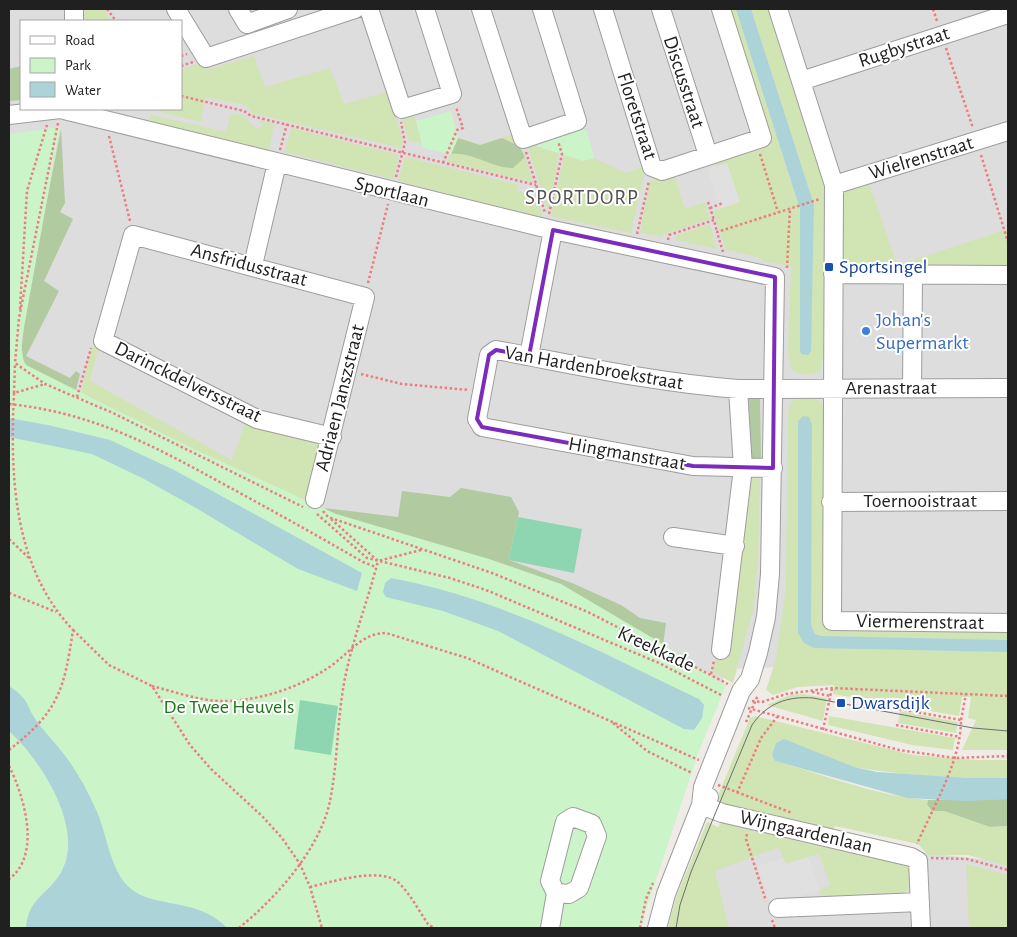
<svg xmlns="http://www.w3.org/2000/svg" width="1017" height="937" font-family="'Alegreya Sans',sans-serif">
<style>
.residential{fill:#dedddd;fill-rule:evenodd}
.grass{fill:#d1e4b3;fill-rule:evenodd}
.forest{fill:#b2caa0}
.park{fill:#cbf4c9}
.pitch{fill:#8ed5b1}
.parking{fill:#e0e0e0}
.water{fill:#acd3d8}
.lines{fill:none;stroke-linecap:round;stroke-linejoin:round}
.minor-casing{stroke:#9d9d9d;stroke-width:20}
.path{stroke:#eb7c7f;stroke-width:2.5;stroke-dasharray:2.5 2.5;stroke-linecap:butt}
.minor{stroke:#fff;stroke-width:18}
.tram{stroke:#6e6e6e;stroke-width:1}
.marked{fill:none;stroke:#7b2cbf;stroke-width:4;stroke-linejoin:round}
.transit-dot{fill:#1a4fb4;stroke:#fff;stroke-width:2}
.shop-dot{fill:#3f7fe0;stroke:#fff;stroke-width:2}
.labels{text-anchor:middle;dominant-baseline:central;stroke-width:4;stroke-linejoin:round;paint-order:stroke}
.street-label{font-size:20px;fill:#202020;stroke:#fff}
.transit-label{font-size:20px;fill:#164399;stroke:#fff;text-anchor:start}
.shop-label{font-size:20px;fill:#366cbe;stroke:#fff;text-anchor:start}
.park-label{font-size:20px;fill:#1c7318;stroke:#fff}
.neighbourhood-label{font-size:21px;letter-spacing:1px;fill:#535353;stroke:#fff}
</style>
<rect width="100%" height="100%" fill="#efece7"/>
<!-- residential -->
<path class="residential" d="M9,9H1008V659L727,669L707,713L9,434ZM21,21H181V109H21Z
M743,833L1008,862V928H691L708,869Z"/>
<!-- grass -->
<path class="grass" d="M77,9H104L112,21H77Z
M726,9H736L800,209V350L814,205L751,9H771L827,186L825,345L820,372C809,375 800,377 791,369L788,352L791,266L761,261L762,258L726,250L713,211L739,202L727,163L717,166L715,160L768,143Z
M254,56L265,87L330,68L344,104L388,92L403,141L401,148L252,113L246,105L205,97L201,122L153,110L181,109V70L204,62L207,70Z
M231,113L244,116L256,129L262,126L259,120L274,124L269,150L149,121L151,115L226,132Z
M414,115L422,143L409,141L402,119Z
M291,128L399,155L393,179L285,152Z
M517,133L533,182L447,162L458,138L480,145Z
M527,143L559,153L548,212Z
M564,155L583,161L594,158L626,173L646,166L631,233L551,216Z
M405,157L519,185L518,191L537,196L543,218L398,181Z
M674,174L685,209L705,202L710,219L662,235V237L640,233L650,181Z
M868,180L897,265L1008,229V270L839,266L840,189Z
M710,224L717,249L676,240L675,236Z
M92,348H98L90,381L232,460L246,421L318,441L321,446L308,502L80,396Z
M798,398H816L823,405L825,426L827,619L1008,627V750H962L976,720L968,718L971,697H962L959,716L833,694L834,685L798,687L773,695L766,690L776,659L786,585L788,415L790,402ZM798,421L812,424L811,625L815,634L821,636L1008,640V652L814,648L798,633Z
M748,477L760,479L758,558L754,607L733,683L713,672Z
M802,694L827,698L823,721L767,705L790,695Z
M900,711L958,722L956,733L898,723Z
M755,716L913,755L977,760H1008V778C929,782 850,766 772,755L775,761C825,775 876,796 928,800L927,806L932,811H944L990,827L1008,826V866L968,855H928L918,844L835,826L832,833L724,808L717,798L750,718Z
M829,716L955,738L953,750L912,745L828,725Z
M722,821L753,830L903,861L909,868V888L905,892L901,893L900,897L823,899L819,890L830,885L819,854L785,864L779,847L715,871L729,928H668L675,900L707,822L718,827Z
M966,864L1008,875V928H969Z"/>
<!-- forest -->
<path class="forest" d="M21,66V100L9,101V69Z
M61,129L65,203L60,212L73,219L44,281L59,291L26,356L70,378L76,371L80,374L75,394C57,384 26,375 21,354L26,307Z
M458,138L480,145L502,138L519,146L525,157L513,168C490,168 474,152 451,154Z
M760,395L761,460L750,461L749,396Z
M461,488L511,497L519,512L509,560L572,583L621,605L640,618L666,623L663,646L333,516L325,508L398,517L402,491L450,497Z
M1008,799V826L990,827L944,811H932L927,805L928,800Z"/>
<!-- park -->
<path class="park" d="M451,111L458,138L451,154L423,148L416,121Z
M60,127L21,344L24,364L194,449L336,514L489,559L561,584L661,643L726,685L698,754L640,928H9V134Z
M577,127L587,131L594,158L583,161L527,143Z"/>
<!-- pitch -->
<path class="pitch" d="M518,517L582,529L574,573L509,560Z
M300,700L338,706L331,755L294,749Z"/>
<!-- parking -->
<path class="parking" d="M727,163L740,202L720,209L708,169Z
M808,857L819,890L771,905L758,866L783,858L786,864Z"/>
<!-- water -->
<path class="water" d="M736,9H751L814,205L811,351L808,355L801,354L800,350V209Z
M803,416L809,417L812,424L811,625L815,634L821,636L1008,640V652L814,648L804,643L798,633V421Z
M9,418L48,425L110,440L174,470L362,573L357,591L298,569L196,508L144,479L92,454L9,437Z
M391,578C500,598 599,651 699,699L704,705L702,718L694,730L684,729L498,631L443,611L386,597L383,592L385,583Z
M9,686C30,700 24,702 36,720C44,732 55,742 63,753C77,771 88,791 97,812C107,835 109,863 125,883C148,911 197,895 227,928H26C28,899 46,896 60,874C87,831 41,760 9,731Z
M784,739L854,767L877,772L966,778H1008V799L966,801L907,798L775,761L772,755L776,743Z"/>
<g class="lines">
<defs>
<path id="minor" d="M74,9V21
M176,9L206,58L355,9
M238,9L247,24L288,9
M369,9L402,109L452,94L425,9
M481,9L523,139L577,121L542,9
M603,9L652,167L662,171L762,138L721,9
M661,9L708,155
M778,9L834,185L832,621L1008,623
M801,81L1008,14
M9,115L60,109L553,230L775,277L770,574L766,617L758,653L750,679L741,691L703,787L701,805
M834,185L1008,131
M253,265L277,163
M833,274L1008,275
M529,356L553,230
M912,388L913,274
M773,468L693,466L482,427L477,419L489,355L496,350C577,365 656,383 738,389L1008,388
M315,499L365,297L133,235L103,341L257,419L332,437
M831,502L1008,501
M673,537L735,546
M721,650L743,468L738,389
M701,805L722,813L911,857L918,861L921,928
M778,908L920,902
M550,928L556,893L569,894L579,888L597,836L592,824L573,817L565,822L550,881L556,893
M657,928L666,894L701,805L709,797"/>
</defs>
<!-- minor casing -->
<use href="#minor" class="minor-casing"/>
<!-- path -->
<path class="path" d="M107,9L116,21
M933,9L937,21
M946,48L973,128
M181,56L187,54
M181,66L193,62
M181,96L244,111L251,116L536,185
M58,123L19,318L15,363L45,384L113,413L303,507
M109,136L130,221
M280,150L287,124
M526,152L545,213
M760,154L778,212
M981,155L1008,242
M443,163L457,130L463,128L456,107
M396,177L405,143L401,122
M708,202L714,220
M710,208L723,203
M549,214L562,154L558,141
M637,234L649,181
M668,240L669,235L714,220L717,232
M723,252L717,232L820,199
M787,268L790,208
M368,283L388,204
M20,309L27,191L47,125
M361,374L402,384L469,390
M14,393L15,363
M77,397L91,348
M9,404C94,413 154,446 227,486C273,511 318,536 363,562L376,567
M323,511L328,517L492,573L588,612L728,684
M317,514L367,558L450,578L486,590L659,663L723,696
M331,519L378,561L421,550
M9,539L29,558
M9,593L56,612
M73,630L109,665L152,686L190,745L211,769L262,816L282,838L300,864L310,887L322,928
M711,674L714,661
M152,686C176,692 202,702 227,701C263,700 299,687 328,668C348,655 361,633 386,633L467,658L699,760
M812,692L830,696
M752,701L762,702L786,694L832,688L1008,696
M748,708L899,750L955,758L1008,756
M899,709L961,720C961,761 933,807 917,844
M961,720L966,694
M746,722L758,695
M613,723L647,751L692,773
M896,725L960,737
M823,730L832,688
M9,750C59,711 64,690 73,630C13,566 10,477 14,393L45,384
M9,766C24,796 42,855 9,879
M718,785L792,813
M737,793L761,738L777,717
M747,834L746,839L766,901
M931,858L967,859L1008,870
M310,887C331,882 382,866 399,883C411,895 419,911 428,924L434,928
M772,920L775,928
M239,928C276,898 320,849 330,801C338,761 337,718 345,678C353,638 368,600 378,561
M640,928L646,899L653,883"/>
<!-- minor -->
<use href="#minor" class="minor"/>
<!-- tram -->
<path class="tram" d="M676,928L680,905L691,872L752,725C767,703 788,696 813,698L973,728L1008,731"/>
</g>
<!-- marked area -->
<path class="marked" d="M553,230L775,277L773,468L693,466L482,427L477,419L489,355L496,350L529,356Z"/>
<!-- markers -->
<g class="transit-dot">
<rect x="824" y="262" width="10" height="10" rx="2.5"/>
<rect x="836" y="698" width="10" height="10" rx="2.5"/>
</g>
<circle class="shop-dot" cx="866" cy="331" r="5"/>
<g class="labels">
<!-- street labels -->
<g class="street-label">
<text transform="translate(904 47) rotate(-18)">Rugbystraat</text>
<text transform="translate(684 82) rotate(72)">Discusstraat</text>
<text transform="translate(637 116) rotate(72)">Floretstraat</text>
<text transform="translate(921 158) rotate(-17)">Wielrenstraat</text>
<text transform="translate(392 192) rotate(14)">Sportlaan</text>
<text transform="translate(249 265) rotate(15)">Ansfridusstraat</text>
<text transform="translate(594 368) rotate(10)">Van Hardenbroekstraat</text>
<text transform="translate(188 382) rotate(26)">Darinckdelversstraat</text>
<text x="891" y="388">Arenastraat</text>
<text transform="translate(340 398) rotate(-76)">Adriaen Janszstraat</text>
<text transform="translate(627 454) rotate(10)">Hingmanstraat</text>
<text x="920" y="501">Toernooistraat</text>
<text transform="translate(920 622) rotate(1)">Viermerenstraat</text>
<text transform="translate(656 649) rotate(25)">Kreekkade</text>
<text transform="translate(806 832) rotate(13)">Wijngaardenlaan</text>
</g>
<!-- transit labels -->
<g class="transit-label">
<text x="839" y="267">Sportsingel</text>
<text x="851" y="703">Dwarsdijk</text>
</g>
<!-- shop labels -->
<g class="shop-label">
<text x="876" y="320">Johan's<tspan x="876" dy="23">Supermarkt</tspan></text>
</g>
<!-- park labels -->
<g class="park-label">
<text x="229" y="707">De Twee Heuvels</text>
</g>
<!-- neighbourhood labels -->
<g class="neighbourhood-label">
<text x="582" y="197">SPORTDORP</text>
</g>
</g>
<!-- border -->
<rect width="1017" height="937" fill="none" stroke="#202020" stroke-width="20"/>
<!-- legend -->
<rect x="20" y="20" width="162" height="90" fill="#ffffff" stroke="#a6a6a6"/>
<rect x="30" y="36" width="25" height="8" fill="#ffffff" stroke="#a6a6a6"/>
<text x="65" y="45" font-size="15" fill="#202020">Road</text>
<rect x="30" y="58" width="25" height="15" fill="#cbf4c9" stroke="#a6a6a6"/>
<text x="65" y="70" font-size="15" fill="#202020">Park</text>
<rect x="30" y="82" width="25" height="15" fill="#acd3d8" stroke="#a6a6a6"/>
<text x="65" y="95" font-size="15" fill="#202020">Water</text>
</svg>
